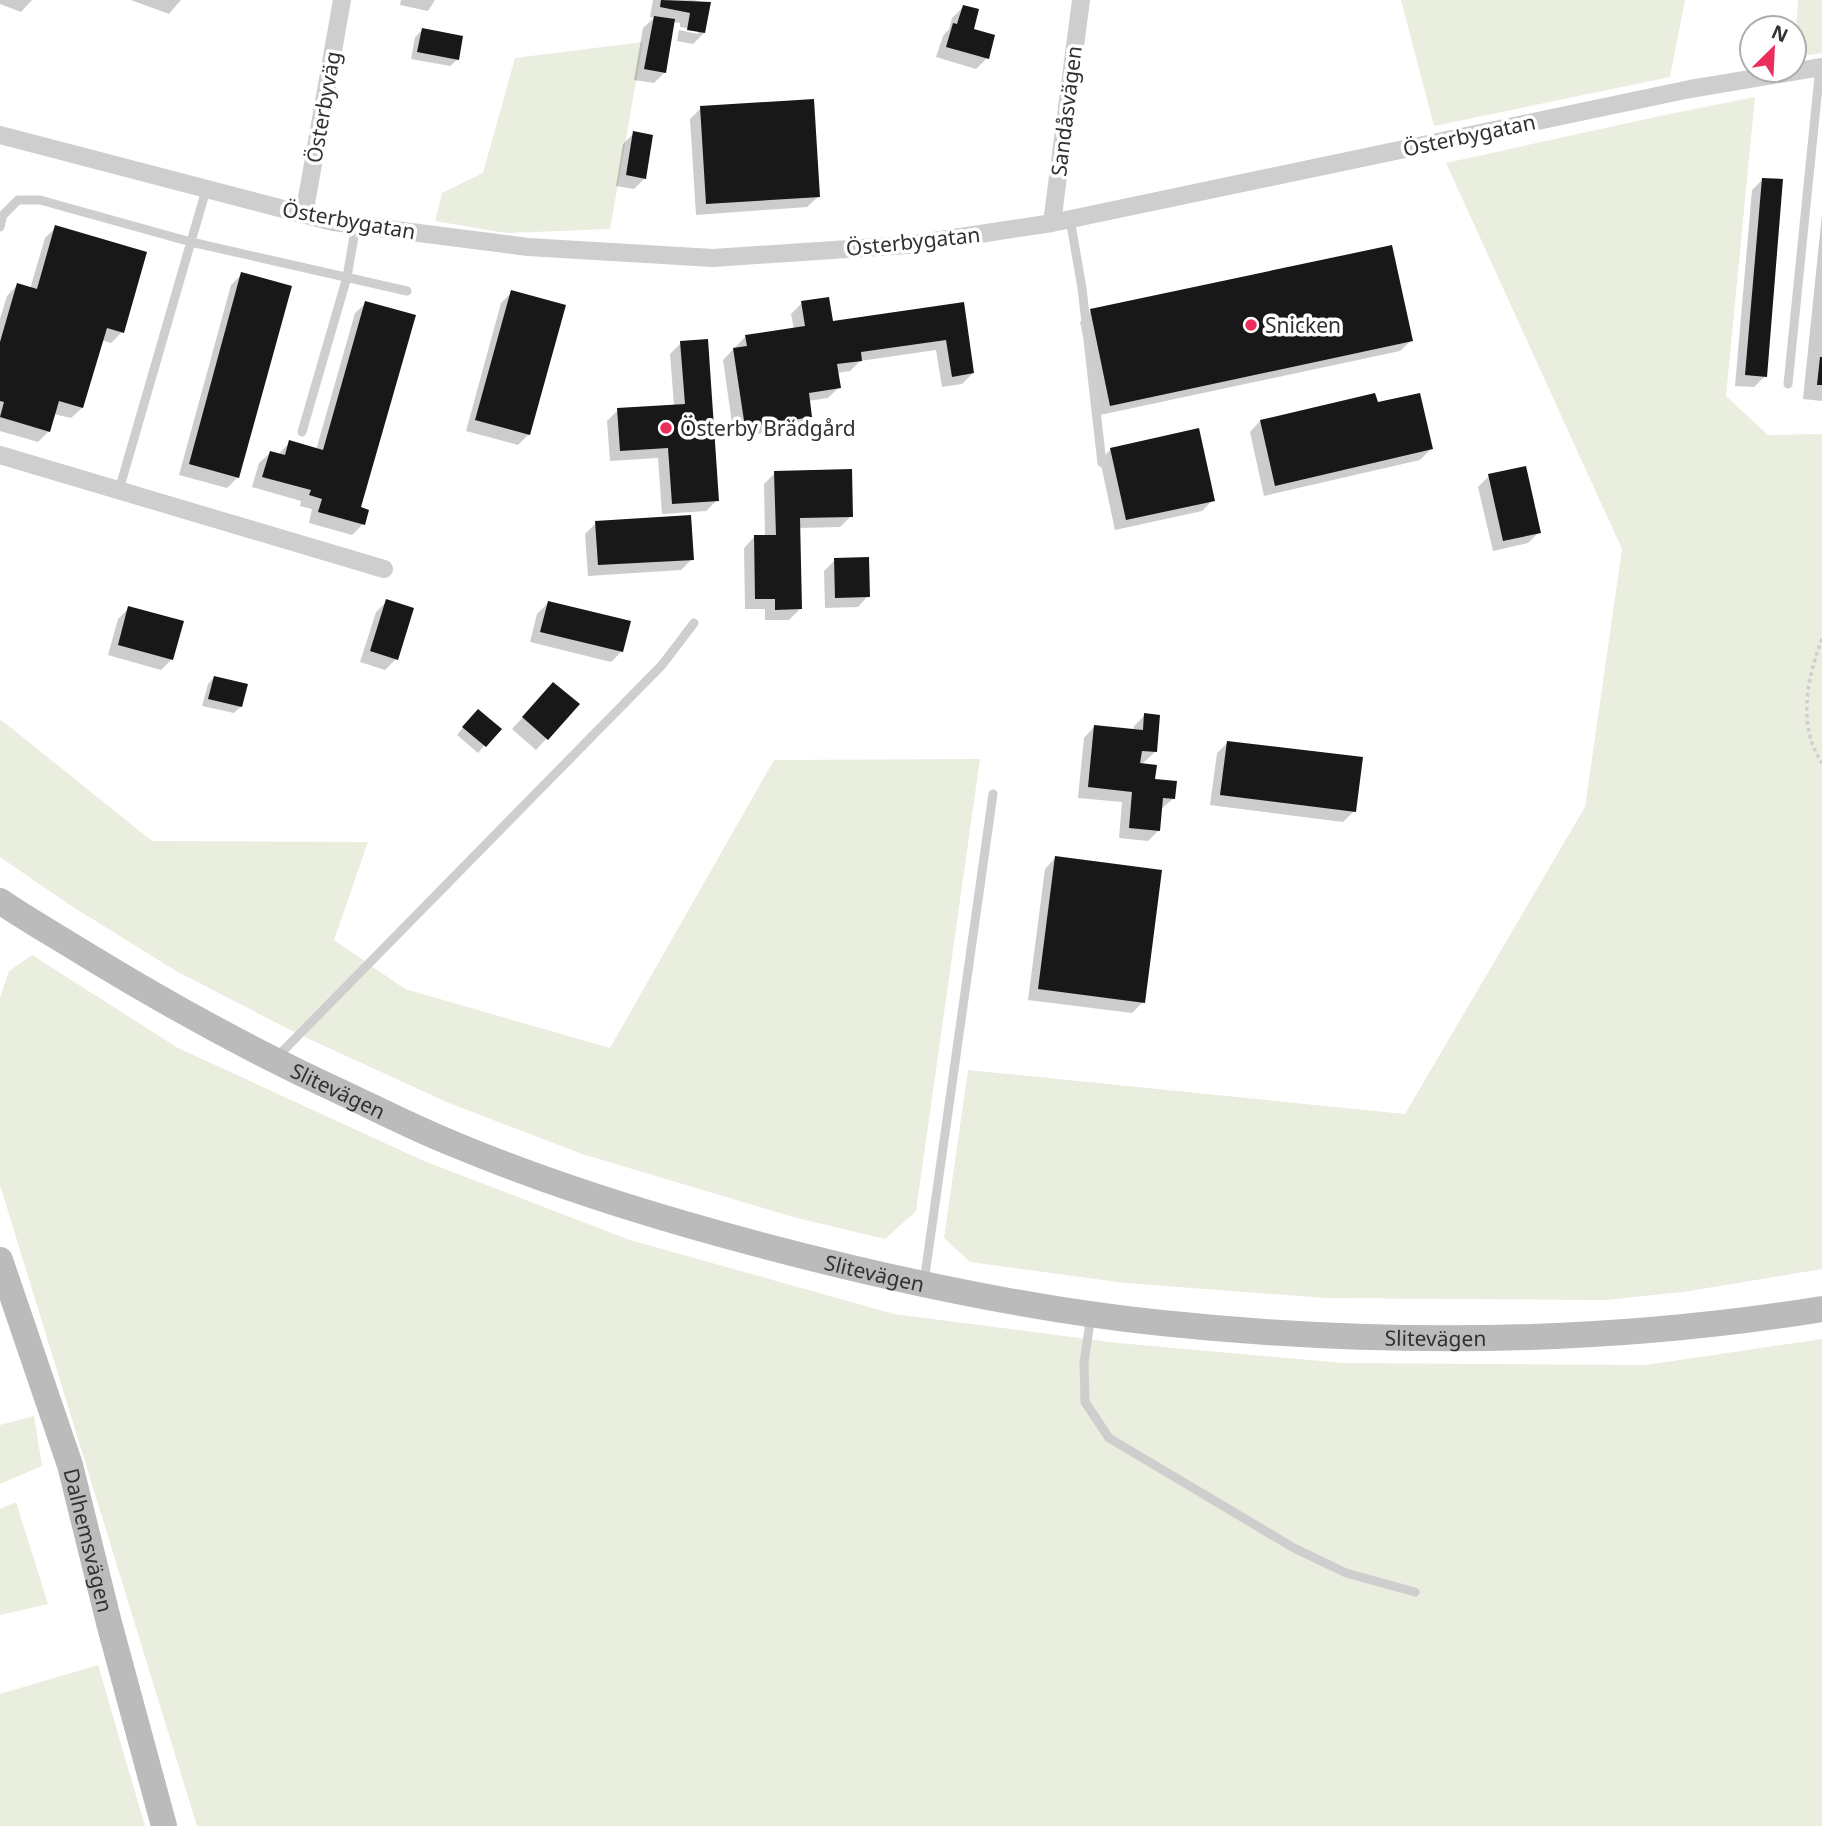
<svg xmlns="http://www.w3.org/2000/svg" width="1822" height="1826" font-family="'Noto Sans',sans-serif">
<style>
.green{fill:#e9eede}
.shadow{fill:#0003}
.building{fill:#181818}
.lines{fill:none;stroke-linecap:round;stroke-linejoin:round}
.path{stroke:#cecece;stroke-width:3.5;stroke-dasharray:3.5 3.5;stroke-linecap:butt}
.lane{stroke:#cecece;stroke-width:9}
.street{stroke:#cecece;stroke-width:18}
.secondary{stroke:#bbb;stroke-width:26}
.poi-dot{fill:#ec2e5d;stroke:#fff;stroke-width:2.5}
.labels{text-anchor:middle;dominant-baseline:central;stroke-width:7;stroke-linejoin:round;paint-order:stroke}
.street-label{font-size:21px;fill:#313131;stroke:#fff}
.poi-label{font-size:21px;fill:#313131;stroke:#fff;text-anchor:start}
</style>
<rect width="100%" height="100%" fill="#fff"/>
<!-- green -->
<path class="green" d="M1401,0H1685L1670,77L1434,126Z
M1798,0H1822V53L1794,57Z
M643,42L610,229L506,233L435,221L442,193L483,173L515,58Z
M1755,97L1726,396L1768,435L1822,434V1269L1683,1292L1605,1300L1326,1298L1125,1283L970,1262L944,1238L968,1070L1405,1114L1585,807L1622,549L1446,163L1660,116Z
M0,719L152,841L368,842L334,940L405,989L610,1048L774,760L980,759L916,1211L885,1239L797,1218L582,1154L449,1103L298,1034L176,971L70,905L0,857Z
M32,955L178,1048L424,1161L630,1240L894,1314L1118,1343L1344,1363L1645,1365L1822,1339V1826H197L0,1185V998L9,971Z
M34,1416L42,1466L0,1484V1425Z
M16,1502L48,1604L0,1615V1509Z
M98,1665L145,1826H0V1694Z"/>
<!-- shadow -->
<path class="shadow" d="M0,0H32L21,12L0,4Z
M131,0H181L169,14Z
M401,0H435L428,11L400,5Z
M653,0H693L709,3L704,33L693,44L677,41L679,30L698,34V30L680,27V23L673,22L665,72L654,83L634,80L643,28L654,18L650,17Z
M963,7L972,30L987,58L976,69L936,57L943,36L949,29L952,18Z
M422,30L457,60L450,66L411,59L415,37Z
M701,108L818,197L807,207L696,215L690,119Z
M634,133L645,178L634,189L616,186L623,144Z
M1763,179L1765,376L1754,387L1735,386L1752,190Z
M1822,214V401L1803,399Z
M56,227L122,332L111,343L101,340L82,408L71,418L54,414L49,431L38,442L0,431V319L7,296L17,285L30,289L45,238Z
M242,274L238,477L227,488L179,475L231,285Z
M512,292L529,434L518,445L466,431L501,303Z
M366,303L359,509L363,524L352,535L309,523L312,509L300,506L301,501L252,487L259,463L270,453L278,455L290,442L316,450L355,313Z
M802,303L831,323L962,304L973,373L962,384L942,387L936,350L860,361L850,371L836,373L839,387L828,398L808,401L811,417L800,428L734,437L723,360L746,336L794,329L791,314Z
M1091,311L1411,341L1400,351L1100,415L1080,322Z
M681,343L717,500L706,511L662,514L658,458L610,461L607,421L618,410L674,406L670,354Z
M1377,405L1431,449L1420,460L1264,496L1250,432L1260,421Z
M1111,449L1213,500L1202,511L1115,530L1100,460Z
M775,473L851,516L840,527L799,528L800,609L789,620H765V609H745L744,548L754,537L765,536L764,484Z
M1489,476L1539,532L1528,543L1493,551L1478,487Z
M596,523L692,559L681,570L588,576L585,534Z
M835,560L868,596L858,607L825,608L824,571Z
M387,601L396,659L385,670L360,662L376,612Z
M548,603L622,651L611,662L530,642L537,614Z
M129,608L172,659L161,670L108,655L118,619Z
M214,677L241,706L234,713L202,706L208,684Z
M543,695L577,705L536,750L512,729Z
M1145,715L1155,752L1141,765L1153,781L1173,799L1161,809L1159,830L1148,841L1119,838L1122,802L1078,798L1084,738L1094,727L1133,731L1134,726Z
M471,718L499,729L478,753L457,735Z
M1228,742L1354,811L1343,822L1210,805L1217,753Z
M1055,858L1143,1002L1132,1013L1028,1000L1045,869Z"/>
<!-- building -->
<path class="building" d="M661,0L711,2L705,33L687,30L690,13L660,7Z
M963,5L979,9L974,29L995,35L989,59L946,47L953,23L957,24Z
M654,16L675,19L666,73L644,69Z
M422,28L463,36L459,60L417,52Z
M814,99L820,197L706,204L700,106Z
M633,131L653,135L646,179L626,175Z
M1762,178L1783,179L1767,377L1745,375Z
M55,225L147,252L124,333L107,328L83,408L59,401L50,432L0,417L4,402L0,401V342L17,283L37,289Z
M1392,245L1413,341L1110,406L1090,309Z
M241,272L292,286L239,478L189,464Z
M511,290L566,305L530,435L475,420Z
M829,297L833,321L964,302L974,373L952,377L946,340L861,352L862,361L837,364L841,388L809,393L812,417L745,427L733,348L747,346L745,335L805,326L801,301Z
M365,301L416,315L361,507L369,510L365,525L318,512L322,499L309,495L311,490L262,477L270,451L285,455L289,440L323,450Z
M708,339L719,501L672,504L668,448L620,451L617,408L685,404L680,341Z
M1820,357H1822V385H1817Z
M1375,393L1378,402L1420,393L1433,449L1275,486L1260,420Z
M1199,428L1215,501L1126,520L1110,448Z
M1526,466L1541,533L1503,541L1488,474Z
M852,469L853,517L800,518L802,609L775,610V599H755L754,535H776L774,471Z
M691,515L694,560L598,565L595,521Z
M869,557L870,597L835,598L834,558Z
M386,599L414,608L398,660L370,651Z
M548,601L631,621L623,652L540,632Z
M128,606L184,621L173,660L118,645Z
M214,676L248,684L242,707L208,699Z
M553,682L580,704L548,740L522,717Z
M478,709L502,729L486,747L462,727Z
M1144,713L1160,715L1157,752L1142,751L1140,763L1157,765L1155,779L1177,781L1175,799L1163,798L1160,831L1129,828L1132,792L1088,787L1094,725L1143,730Z
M1227,741L1363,757L1356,812L1220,795Z
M1055,856L1162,870L1145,1003L1038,989Z"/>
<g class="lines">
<!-- path -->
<path class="path" d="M1822,639C1807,678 1797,726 1822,763"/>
<!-- lane -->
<path class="lane" d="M1070,219L1082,288L1102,463
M0,227L3,215L18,200H40L191,242L407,291
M1788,384L1820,67
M302,432L347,277L356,225
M119,490L206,190
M276,1058L662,665L694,623
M924,1282L993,794
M1091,1315L1084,1363L1085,1402L1109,1438L1294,1548L1346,1573L1415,1592"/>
<!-- street -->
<path class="street" d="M0,135L333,222L528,247L713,258L908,245L1052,223L1690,89L1822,67
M304,215L342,0
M1052,223L1081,0
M0,455L384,569"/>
<!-- secondary -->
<g class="secondary">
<path id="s1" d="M0,901C29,921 60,938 90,957C172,1007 256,1053 343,1093C381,1111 418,1130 456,1145C554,1186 655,1217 757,1244C889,1279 1025,1309 1162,1323C1380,1346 1605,1344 1822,1309"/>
<path id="s2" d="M0,1260L70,1465L109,1623L164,1826"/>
</g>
</g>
<!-- markers -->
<g class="poi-dot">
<circle cx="1251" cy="325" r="7"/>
<circle cx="666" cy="428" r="7"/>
</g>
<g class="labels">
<!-- street labels -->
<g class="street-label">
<text transform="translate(323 107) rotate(-80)">Österbyväg</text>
<text transform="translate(1066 111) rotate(-83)">Sandåsvägen</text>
<text transform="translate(1469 135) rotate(-12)">Österbygatan</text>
<text transform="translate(349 220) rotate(10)">Österbygatan</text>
<text transform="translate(913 241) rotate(-6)">Österbygatan</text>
<text stroke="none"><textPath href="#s1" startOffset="388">Slitevägen</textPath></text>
<text stroke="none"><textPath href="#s1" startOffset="956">Slitevägen</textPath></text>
<text stroke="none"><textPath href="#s1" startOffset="1522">Slitevägen</textPath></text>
<text stroke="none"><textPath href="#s2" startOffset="294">Dalhemsvägen</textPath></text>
</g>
<!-- poi labels -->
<g class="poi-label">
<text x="1265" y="325">Snicken</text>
<text x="680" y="428">Österby Brädgård</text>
</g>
</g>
<!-- north arrow -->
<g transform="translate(1773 49) rotate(24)"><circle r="33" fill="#ffffff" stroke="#adadad" stroke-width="2"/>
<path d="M0-5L12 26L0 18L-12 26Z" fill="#ec2e5d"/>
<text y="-10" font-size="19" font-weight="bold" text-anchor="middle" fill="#313131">N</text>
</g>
</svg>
